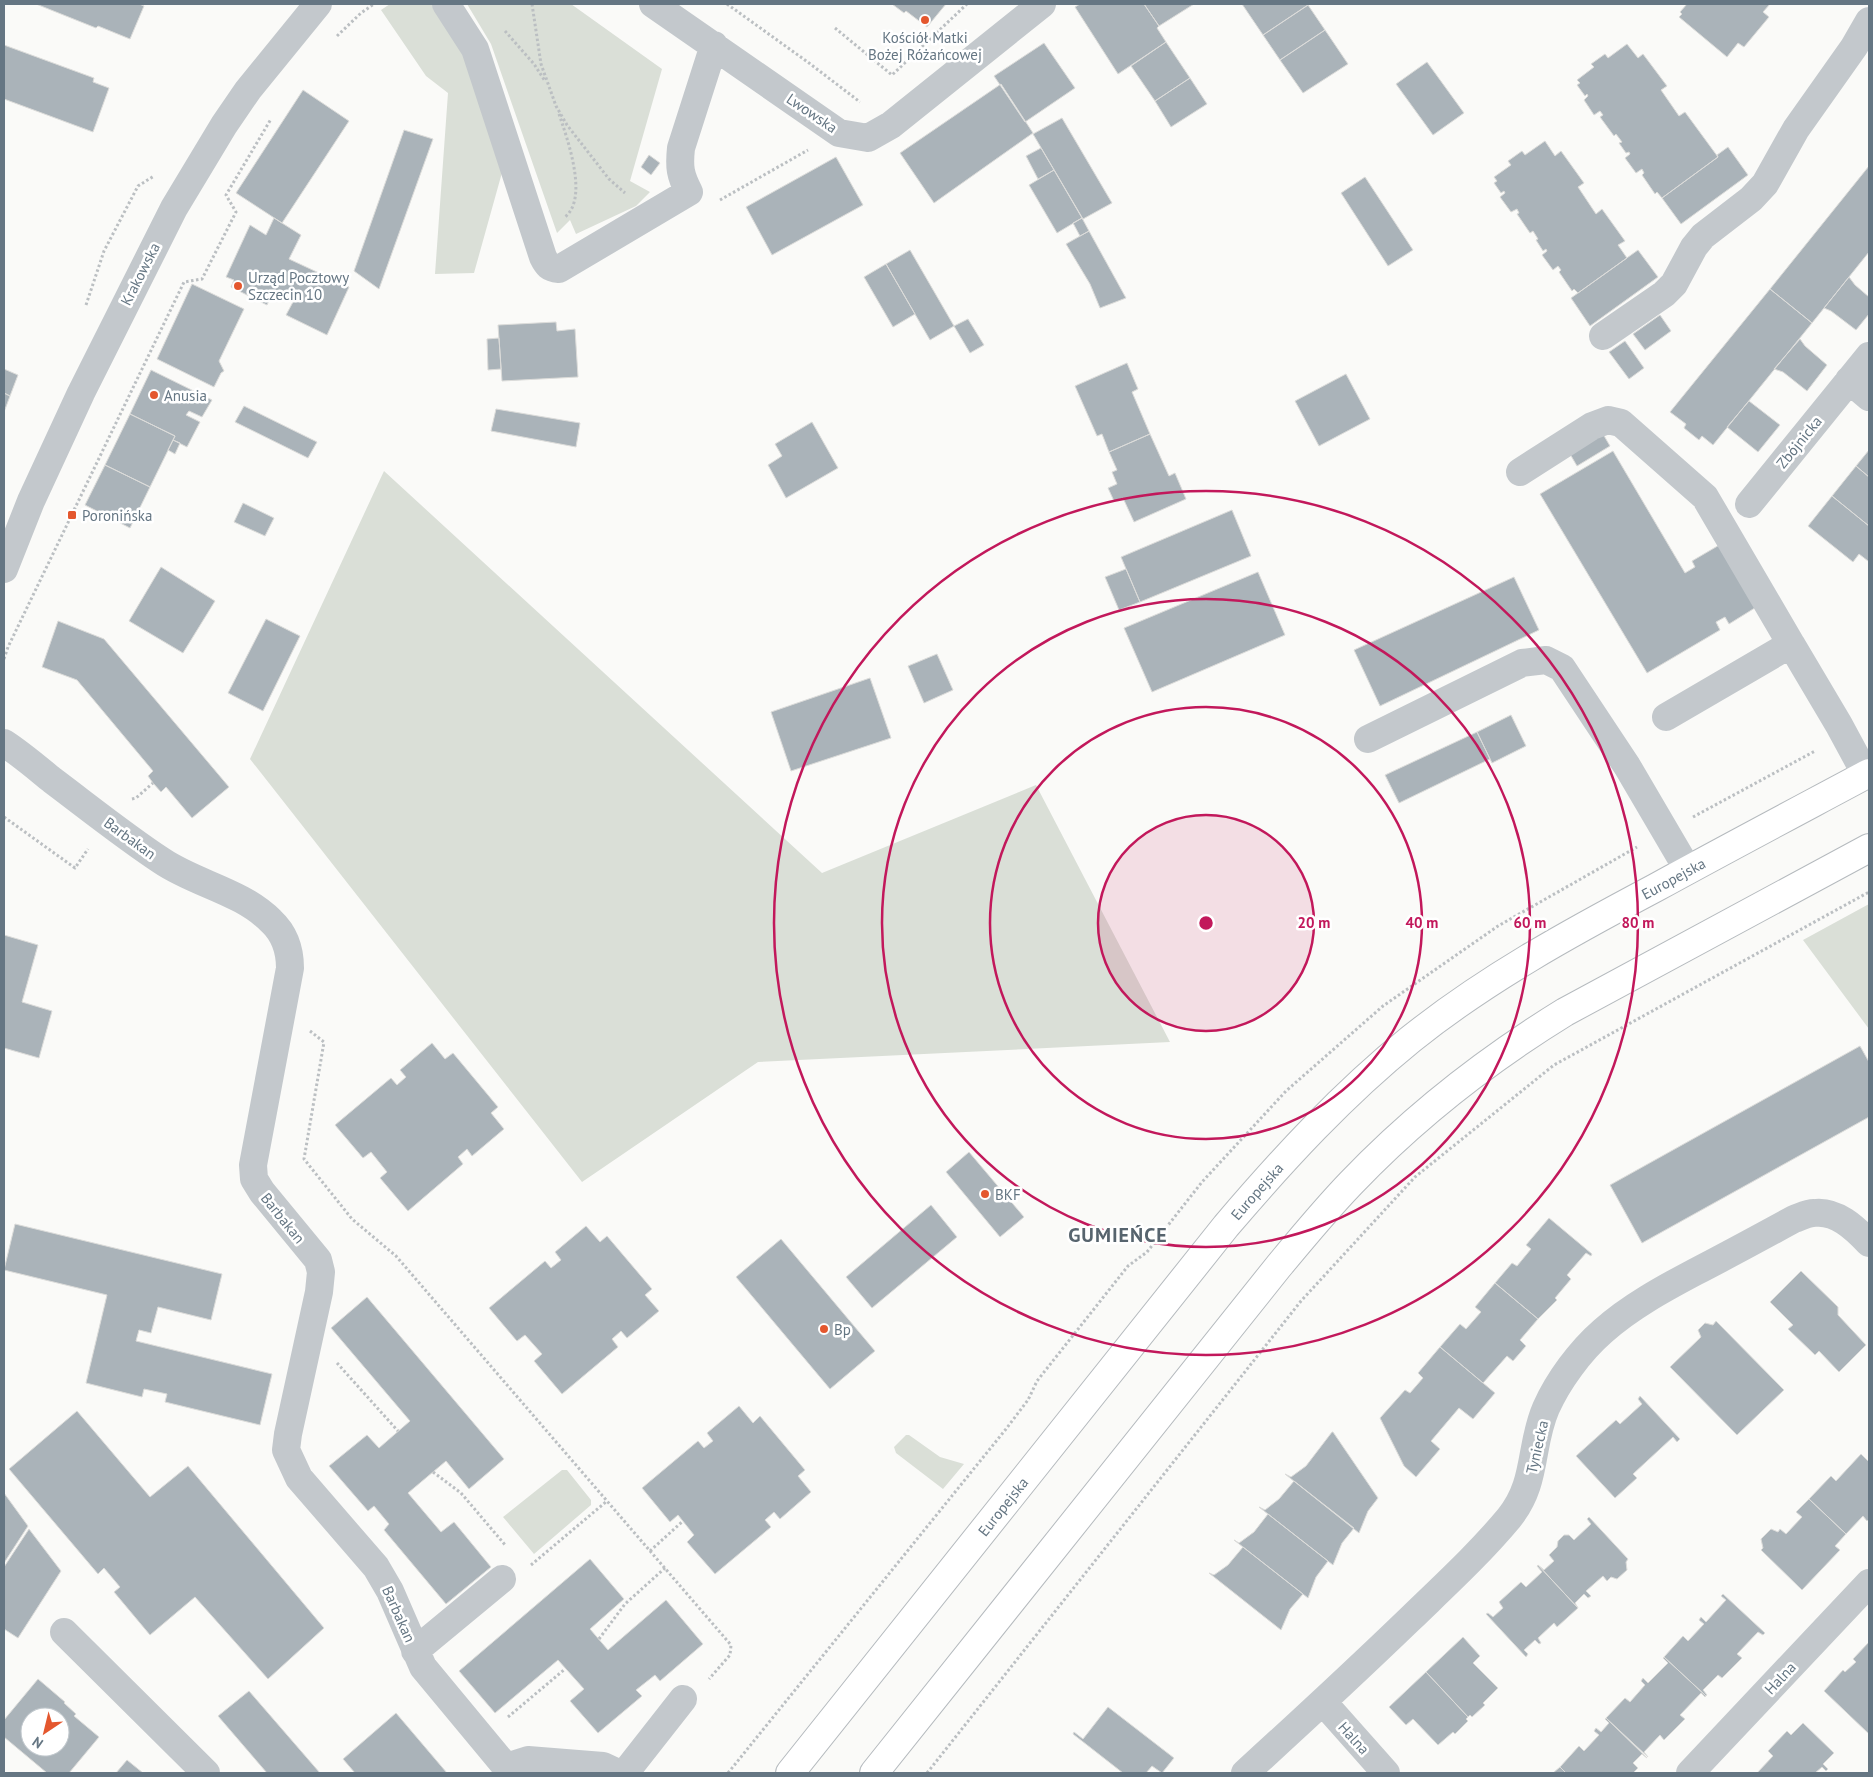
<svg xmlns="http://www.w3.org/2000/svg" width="1873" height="1777" font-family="'PT Sans',sans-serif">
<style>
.green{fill:#dadfd7}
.building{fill:#aab3b9;stroke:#dcdcda;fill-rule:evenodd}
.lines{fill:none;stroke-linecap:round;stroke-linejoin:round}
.major-casing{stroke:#b5babe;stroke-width:30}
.path{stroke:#bbbfc2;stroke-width:3;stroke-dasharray:2.5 2.5;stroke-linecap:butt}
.minor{stroke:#c3c8cc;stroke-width:28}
.major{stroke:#fff;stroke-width:28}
.ring{fill:none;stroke:#c2185b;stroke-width:2.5}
.poi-dot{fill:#e4572e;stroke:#fff;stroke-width:2}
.labels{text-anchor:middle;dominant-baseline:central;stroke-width:5;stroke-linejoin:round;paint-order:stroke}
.poi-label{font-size:15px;fill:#657683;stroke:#fff;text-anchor:start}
.street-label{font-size:15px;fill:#657683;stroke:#fff}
.district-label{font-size:20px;font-weight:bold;letter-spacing:1px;fill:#57646e;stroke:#fff}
.centre{fill:#c2185b;stroke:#fff;stroke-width:2.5}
.ring-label{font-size:15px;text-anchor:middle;font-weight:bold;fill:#c2185b;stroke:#fff;stroke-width:5;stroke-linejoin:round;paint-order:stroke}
</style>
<rect width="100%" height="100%" fill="#fafaf8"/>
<!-- green -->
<path class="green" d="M390,4H433L466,56L503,169L474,273L435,274L448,93L426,76L381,10Z
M467,4H571L662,69L630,181L650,192L636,206L576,234L570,220L557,233L491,44Z
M384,471L822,873L1036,785L1170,1042L758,1062L582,1182L250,759Z
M1869,904V1029L1803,940Z
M906,1435H909L940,1457L964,1464L943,1489L896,1453L894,1447Z
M562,1470H567L591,1500V1505L534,1554L503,1517Z"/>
<!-- building -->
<path class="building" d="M36,4H139L144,6L130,39L98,26L96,28Z
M892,4H946L927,27L906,11L904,13Z
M1080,4H1144L1159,26L1157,28L1166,42L1118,74L1075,7Z
M1144,4H1194L1159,26Z
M1242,4H1308V5L1263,35Z
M1687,4H1770L1763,12L1769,17L1744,47L1738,43L1727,57L1679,17L1682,14L1680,12Z
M1308,5L1325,30L1280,60L1263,35Z
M1325,30L1348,64L1303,93L1280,60Z
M1166,42L1190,78L1155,101L1131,66Z
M1044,43L1075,88L1025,122L994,76Z
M1627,44L1638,58L1643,54L1667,86L1661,90L1679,116L1685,112L1718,157L1662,198L1657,192L1655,194L1642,175L1644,173L1642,169L1636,173L1625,158L1630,154L1629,152L1626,153L1619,143L1622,142L1616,134L1614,136L1600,117L1603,115L1600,111L1594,115L1584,100L1588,96L1587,94L1585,96L1577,85L1580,83L1577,80L1594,67L1591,64L1605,54L1608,58Z
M4,45L94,78L93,82L109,88L93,132L4,99Z
M1427,62L1464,113L1433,135L1396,84Z
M1190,78L1207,104L1171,127L1155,101Z
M1001,84L1033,133L934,203L900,153Z
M303,90L349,121L282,223L236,193Z
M1062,118L1112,203L1083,219L1033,134Z
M404,130L433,139L379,289L354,271Z
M1545,141L1555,156L1561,151L1584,183L1578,187L1596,214L1602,209L1625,241L1618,245L1627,258L1578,293L1574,289L1572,291L1559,272L1561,270L1558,266L1553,270L1542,255L1547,251L1546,249L1543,251L1536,240L1538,239L1533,231L1530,233L1517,214L1519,213L1517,209L1511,212L1500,197L1505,193L1504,191L1501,193L1494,183L1497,181L1494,177L1511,165L1508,161L1522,151L1525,155Z
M1728,147L1748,175L1681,224L1662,198L1718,157L1717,155Z
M1041,148L1054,170L1038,179L1026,156Z
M649,155L660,163L651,175L641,167Z
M836,157L863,205L772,255L746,207Z
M1869,166V252L1812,323L1770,289Z
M1054,170L1082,218L1057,233L1029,185Z
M1365,177L1413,250L1388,266L1341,193Z
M274,218L301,235L289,259L349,287L327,335L286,315L293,302L273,292L267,305L231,287L234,280L226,277L250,225L266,235Z
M1082,218L1089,231L1080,236L1073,223Z
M1089,231L1126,298L1100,308L1090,284L1066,244Z
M910,250L954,326L930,340L886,264Z
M1638,250L1658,277L1590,326L1571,298Z
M886,264L915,314L893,327L864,277Z
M1849,277L1855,285L1869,297V314L1856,330L1831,311L1824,308Z
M192,284L244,309L219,361L224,371L221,373L214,387L157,359Z
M1770,289L1812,323L1713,445L1702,436L1699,440L1684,428L1686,424L1670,412Z
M1660,315L1671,331L1645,350L1633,334Z
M968,319L984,345L970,353L954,326Z
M556,322L557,331L575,329L578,377L502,381L498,325Z
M499,338L501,369L488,370L487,339Z
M1800,339L1805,346L1827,365L1807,391L1783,372L1774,369Z
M1625,341L1644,368L1629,379L1609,352Z
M1127,363L1138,389L1132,392L1150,434L1109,452L1102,434L1097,436L1075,386Z
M4,369L18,375L10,396L4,393Z
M151,370L212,400L202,417L189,411L186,415L200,422L187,447L173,440L175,436L130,414Z
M1346,374L1370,419L1319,446L1295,401Z
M4,393L10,396L4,412Z
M1749,401L1780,425L1758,452L1727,427Z
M244,406L317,442L308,458L235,422Z
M496,409L580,423L576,447L491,431Z
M130,414L175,436L150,487L105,465Z
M812,422L838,468L786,498L768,465L782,456L775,444Z
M1150,434L1169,476L1175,473L1186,499L1134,522L1123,498L1114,501L1108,488L1117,484L1112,472L1117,470L1109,452Z
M1603,434L1610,446L1577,466L1570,454Z
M173,440L180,443L175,454L168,450Z
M1869,450V477L1856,466Z
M1613,451L1685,573L1695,567L1692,561L1721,544L1758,606L1729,624L1725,617L1716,622L1720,630L1647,673L1540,494Z
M105,465L150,487L130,528L85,505Z
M1856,466L1869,477V526L1832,496Z
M1832,496L1869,526V559L1868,561L1859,554L1853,562L1808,526Z
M243,503L274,518L265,536L234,522Z
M1232,510L1251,556L1140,602L1121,557Z
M161,567L215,601L183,653L129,621Z
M1126,569L1140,602L1119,610L1105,577Z
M1258,572L1285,635L1152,692L1124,628Z
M1514,577L1539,630L1380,706L1354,650Z
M266,619L300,636L263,711L228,693Z
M58,621L104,639L229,787L192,818L166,787L161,792L153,783L148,776L153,771L77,680L42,667Z
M937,654L953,690L924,703L908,666Z
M870,678L891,738L791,771L771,712Z
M1511,715L1526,746L1492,763L1477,732Z
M1477,732L1490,759L1399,803L1385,775Z
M4,935L38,945L22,1002L52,1011L39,1058L4,1048Z
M432,1043L445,1059L453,1053L498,1107L491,1113L504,1129L472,1156L467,1149L458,1157L463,1164L408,1211L380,1178L387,1172L371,1152L363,1158L335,1125L391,1078L397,1085L406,1077L400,1070Z
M1860,1046L1869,1062V1117L1642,1243L1610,1185Z
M969,1152L1024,1217L1000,1237L946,1172Z
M931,1205L957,1237L872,1308L846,1277Z
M1549,1218L1592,1254L1591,1256L1586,1253L1567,1275L1571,1279L1555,1298L1557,1300L1538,1319L1495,1283L1512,1263L1517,1266L1531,1249L1526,1245Z
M15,1224L222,1274L211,1320L158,1307L151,1333L139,1330L136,1341L272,1374L260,1425L165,1402L167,1394L144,1389L142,1397L86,1383L107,1295L4,1270Z
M586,1226L600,1242L607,1236L652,1289L645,1295L659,1311L627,1338L621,1331L612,1339L618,1347L562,1394L534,1361L542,1354L525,1335L517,1341L516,1340L489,1308L545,1261L551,1268L561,1260L555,1252Z
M781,1239L875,1351L830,1389L736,1277Z
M1801,1271L1838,1307V1315L1866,1345L1839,1372L1819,1351L1815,1355L1788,1329L1793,1325L1770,1302Z
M1495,1283L1538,1319L1520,1340L1526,1346L1513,1361L1507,1356L1483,1383L1440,1347L1460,1324L1466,1329L1481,1312L1475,1307Z
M367,1297L504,1459L469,1489L446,1461L408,1493L441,1532L454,1522L491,1567L446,1604L384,1530L389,1524L374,1506L368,1511L329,1466L367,1435L379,1448L410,1421L331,1328Z
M1716,1321L1784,1390L1737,1435L1670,1367L1701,1337L1698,1330L1705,1323L1713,1325Z
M1440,1347L1495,1393L1473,1419L1459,1408L1431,1441L1440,1449L1416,1477L1404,1466L1380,1418L1405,1390L1410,1393L1423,1378L1418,1373Z
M1640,1396L1680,1439L1677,1442L1673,1437L1633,1474L1637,1478L1615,1498L1576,1456L1616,1420L1620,1424L1642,1404L1638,1399Z
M739,1406L753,1423L760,1416L805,1470L798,1476L811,1492L780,1519L774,1512L765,1520L771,1527L715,1574L687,1542L694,1535L678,1515L670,1522L642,1488L698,1441L704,1448L713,1441L707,1433Z
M77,1411L150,1497L188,1466L324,1628L268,1679L195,1597L150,1635L114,1592L120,1587L104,1568L98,1574L9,1469Z
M1332,1432H1333L1378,1498L1368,1511L1359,1533L1285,1474L1291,1477L1306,1466Z
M1861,1454L1869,1462V1519L1867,1521L1863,1516L1846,1534L1809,1499L1831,1476L1836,1481Z
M1294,1481L1354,1528L1342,1543L1333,1565L1259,1507L1265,1510L1279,1499Z
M4,1493L28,1526L4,1563Z
M1809,1499L1846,1534L1835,1546L1840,1550L1802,1590L1761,1550L1763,1548L1761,1539L1771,1529L1778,1532L1780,1529L1786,1534L1802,1517L1796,1512Z
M1268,1514L1328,1561L1316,1577L1308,1598L1234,1540L1239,1543L1254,1532Z
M1589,1517L1628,1559L1626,1562L1627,1570L1617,1579L1611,1577L1607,1581L1603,1576L1586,1591L1591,1596L1588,1598L1584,1594L1575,1603L1578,1608L1538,1565L1544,1570L1554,1561L1549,1555L1557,1547L1558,1541L1564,1535H1569L1574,1540L1591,1524L1587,1519Z
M29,1529L61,1571L18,1638L4,1629V1567Z
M1243,1547L1303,1594L1290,1609L1281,1630L1209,1573L1214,1575L1228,1565Z
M590,1559L624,1599L590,1629L608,1650L666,1600L703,1644L660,1681L655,1675L636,1690L642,1696L598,1733L570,1701L584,1689L558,1660L495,1713L459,1671Z
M1538,1565L1578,1608L1557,1627L1554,1623L1538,1638L1541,1643L1539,1644L1535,1640L1524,1650L1528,1654L1526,1657L1486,1614L1488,1613L1493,1617L1503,1608L1499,1602L1521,1582L1526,1587L1542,1572L1537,1566Z
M1723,1594L1765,1633L1763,1635L1758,1632L1737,1654L1742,1658L1722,1678L1718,1675L1703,1690L1707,1695L1706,1696L1664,1657L1683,1636L1688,1641L1704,1624L1699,1620L1701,1617L1706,1622L1726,1600L1721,1596Z
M1463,1637L1480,1656L1473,1663L1498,1688L1483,1703L1485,1705L1472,1717L1470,1715L1468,1717L1426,1672Z
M1869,1642V1734L1824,1691L1843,1670L1845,1672L1856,1662L1853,1659Z
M1664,1657L1706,1696L1705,1697L1701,1693L1680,1715L1685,1719L1664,1740L1660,1735L1644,1752L1648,1757L1606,1718L1625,1698L1630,1702L1645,1685L1641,1681L1643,1678L1648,1683L1668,1663L1663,1658Z
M1426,1672L1468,1717L1466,1719L1468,1721L1455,1734L1453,1732L1438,1745L1413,1719L1406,1725L1389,1707Z
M38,1679L65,1702L64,1703L76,1714L74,1716L99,1737L69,1773H47L4,1737V1720ZM30,1717H60V1747H30Z
M249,1691L320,1773H267L218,1716Z
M1108,1707L1174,1758L1162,1773L1152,1766L1146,1773H1123L1073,1734L1074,1732L1083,1739Z
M396,1713L447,1773H355L343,1759Z
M1606,1718L1647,1758L1642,1754L1633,1763L1638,1768L1633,1773H1566L1560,1767L1579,1746L1584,1751L1599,1735L1594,1731L1596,1728L1601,1732L1609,1723L1605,1719Z
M1803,1723L1834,1753L1823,1764L1828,1769L1826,1771L1822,1767L1815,1773H1757L1773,1756L1768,1751L1787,1731L1791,1735Z
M127,1760L143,1773H116Z
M1560,1767L1566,1773H1553Z"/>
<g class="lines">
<defs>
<g id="major">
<path id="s1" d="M790,1773L1226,1226C1283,1159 1343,1094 1411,1039C1486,979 1570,933 1655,888C1726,849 1798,811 1869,773"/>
<path d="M874,1773L1278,1267C1302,1238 1325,1210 1351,1183C1414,1117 1487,1060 1565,1012L1869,848"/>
</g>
</defs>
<!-- major casing -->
<use href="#major" class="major-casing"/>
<!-- path -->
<path class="path" d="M532,4L541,64L556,106L567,125L609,179L625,193
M727,4L809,63L860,102
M835,28L892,75L967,4
M505,31L534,64L545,81
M337,36L361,13L374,4
M559,114C567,138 589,198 565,217
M720,200L808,150
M86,305L104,251L138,186L154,176
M4,659L8,647L184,282L202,279L236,212L226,195L271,119
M132,799L136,798L153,783
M4,817L75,868L88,849
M1693,817L1815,751
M310,1031L324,1042L304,1159L352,1219L396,1256L731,1645L730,1655L709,1679
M337,1363L398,1431
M433,1472L461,1493L506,1546
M650,1551L683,1521
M531,1565L607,1501
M599,1639L625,1604L665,1568
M508,1717L565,1669
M728,1773L1006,1429L1028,1400L1037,1381L1128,1266L1147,1252L1202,1182L1286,1091L1383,1006L1498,926L1637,847
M927,1773L1301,1301L1415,1177L1554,1065L1869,892"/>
<!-- minor -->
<path class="minor" d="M446,4L475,49L543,257C547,265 549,268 559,269L689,192C680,175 679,167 681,148L714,45
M653,4L839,133L868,138L891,125L1042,4
M1603,336L1664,294L1674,284L1694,247L1703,236L1751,199L1765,184L1796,129L1854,47L1869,21
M1849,380L1869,397
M1520,472L1592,426L1608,420L1621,423L1705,497L1791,644
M1749,504L1869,356
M4,569L31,501L81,393L174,208L224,125L248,90L318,4
M1666,717L1791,644L1839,725L1866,775
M1368,739L1522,663L1546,660L1562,668L1627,766L1688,870
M4,743C21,754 36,767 52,780C88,807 124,836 162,861C196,884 241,891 271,921C285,934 290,950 290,968L253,1165L254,1179L262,1192L318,1260L321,1272L319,1292L288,1434L286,1450L299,1478L376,1567L390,1591L423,1667L511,1773
M64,1632L206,1773
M415,1651L502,1579
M1323,1702L1386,1773
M506,1767L528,1760L603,1766L618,1773
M625,1773L683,1699
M1245,1773C1301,1722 1356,1671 1410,1619C1444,1586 1479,1554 1509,1518C1538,1482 1529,1447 1546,1408C1558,1381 1580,1351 1603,1331C1630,1307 1663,1289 1695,1272C1728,1255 1761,1237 1794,1219C1800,1217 1807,1213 1814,1213C1836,1210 1855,1228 1869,1243
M1690,1773L1869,1583"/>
<!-- major -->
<use href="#major" class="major"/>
</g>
<!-- distance rings -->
<circle cx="1206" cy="923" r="108" fill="#c2185b" fill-opacity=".12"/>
<g class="ring">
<circle cx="1206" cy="923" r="108"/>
<circle cx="1206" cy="923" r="216"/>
<circle cx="1206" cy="923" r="324"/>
<circle cx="1206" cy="923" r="432"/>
</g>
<!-- markers -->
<g class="poi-dot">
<circle cx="925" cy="20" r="5"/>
<circle cx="238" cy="286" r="5"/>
<circle cx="154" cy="395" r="5"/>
<rect x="67" y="510" width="10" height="10" rx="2.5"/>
<circle cx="985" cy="1194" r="5"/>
<circle cx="824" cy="1329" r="5"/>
</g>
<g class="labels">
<!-- poi labels -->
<g class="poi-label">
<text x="925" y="37" text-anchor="middle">Kościół Matki<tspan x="925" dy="17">Bożej Różańcowej</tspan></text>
<text x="248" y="277">Urząd Pocztowy<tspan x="248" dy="17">Szczecin 10</tspan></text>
<text x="164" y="395">Anusia</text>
<text x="82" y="515">Poronińska</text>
<text x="995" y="1194">BKF</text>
<text x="834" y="1329">Bp</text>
</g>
<!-- street labels -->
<g class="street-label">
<text transform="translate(812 113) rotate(34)">Lwowska</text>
<text transform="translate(140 274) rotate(-63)">Krakowska</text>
<text transform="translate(1799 442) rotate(-51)">Zbójnicka</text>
<text transform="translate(130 838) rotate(36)">Barbakan</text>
<text stroke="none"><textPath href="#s1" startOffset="1271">Europejska</textPath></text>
<text stroke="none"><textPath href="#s1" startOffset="746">Europejska</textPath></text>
<text transform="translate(283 1218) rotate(51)">Barbakan</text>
<text transform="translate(1537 1447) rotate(-77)">Tyniecka</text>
<text stroke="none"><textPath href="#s1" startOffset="341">Europejska</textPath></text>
<text transform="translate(399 1614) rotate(66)">Barbakan</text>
<text transform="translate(1780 1678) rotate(-47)">Halna</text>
<text transform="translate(1354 1738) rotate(48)">Halna</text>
</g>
<!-- district labels -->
<g class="district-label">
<text x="1118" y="1235">GUMIEŃCE</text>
</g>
</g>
<circle cx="1206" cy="923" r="8" class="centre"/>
<g class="ring-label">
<text x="1314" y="928">20 m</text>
<text x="1422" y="928">40 m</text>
<text x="1530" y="928">60 m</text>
<text x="1638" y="928">80 m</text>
</g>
<!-- border -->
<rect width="1873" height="1777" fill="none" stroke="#657683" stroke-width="10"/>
<!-- north arrow -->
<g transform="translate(45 1732) rotate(215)"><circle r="24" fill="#ffffff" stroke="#c1c8cd"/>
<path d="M0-4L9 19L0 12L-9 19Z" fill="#e4572e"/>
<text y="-8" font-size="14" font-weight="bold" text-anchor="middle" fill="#657683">N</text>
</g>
</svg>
